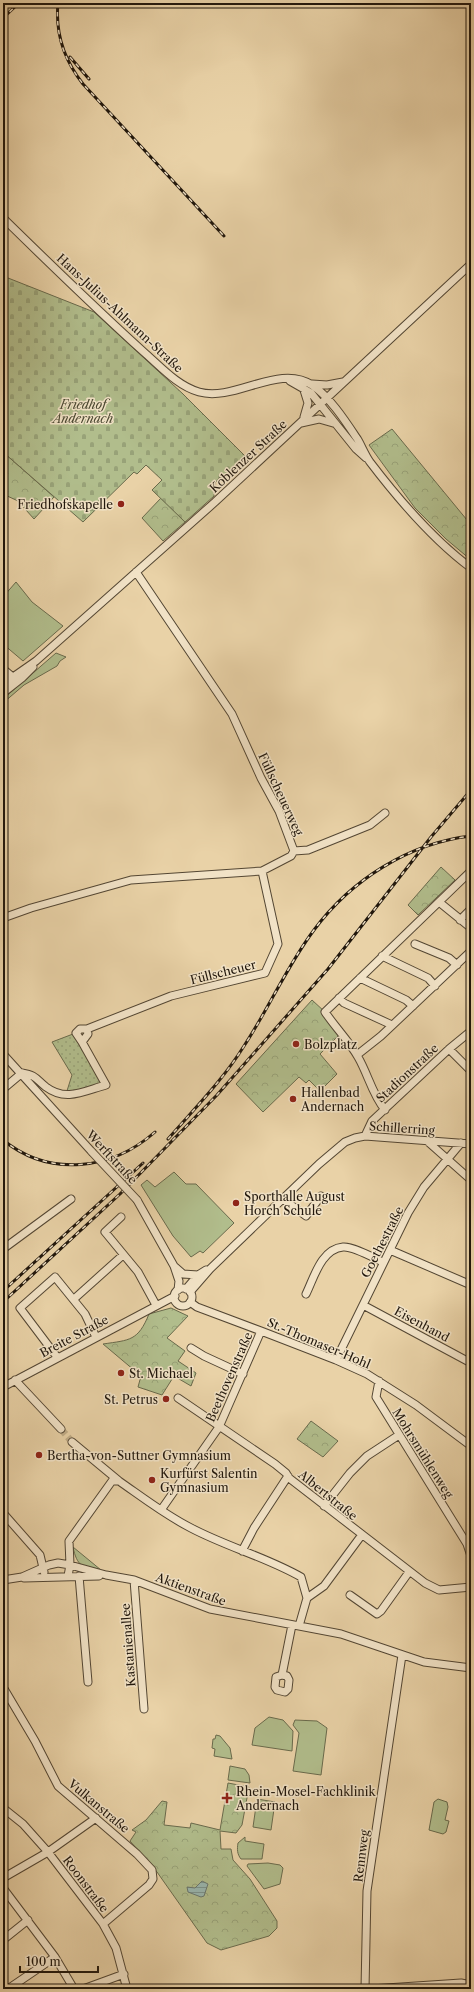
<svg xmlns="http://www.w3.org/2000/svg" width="474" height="1992" font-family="'Libre Caslon Text',serif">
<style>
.grass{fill:#b1bd8c;stroke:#696a4c}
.forest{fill:url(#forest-crowns);stroke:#696a4c}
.cemetery{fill:url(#cemetery-stones);stroke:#696a4c}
.garden{fill:url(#garden-dots);stroke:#696a4c}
.water{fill:url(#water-rules);stroke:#69766e}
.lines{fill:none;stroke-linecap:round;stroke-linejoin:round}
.minor-tunnel{stroke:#c1ad88;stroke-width:7;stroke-dasharray:7 3.5;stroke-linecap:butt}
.minor-casing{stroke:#534633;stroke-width:9}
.minor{stroke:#f1e2c6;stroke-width:7}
.rail-casing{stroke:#21170c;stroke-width:3}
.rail{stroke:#f1e2c6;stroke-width:1.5;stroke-dasharray:4.5;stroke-linecap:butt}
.minor-bridge-casing{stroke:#534633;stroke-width:9;stroke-linecap:butt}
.minor-bridge{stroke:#f1e2c6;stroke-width:7}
.poi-dot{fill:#8f2418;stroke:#f1e2c6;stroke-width:1.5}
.labels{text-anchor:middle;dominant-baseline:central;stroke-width:3;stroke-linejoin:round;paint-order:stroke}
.street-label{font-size:12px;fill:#21170c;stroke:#f1e2c6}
.park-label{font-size:12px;font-style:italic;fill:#4c4932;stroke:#f1e2c6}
.poi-label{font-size:12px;fill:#21170c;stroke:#f1e2c6;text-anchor:start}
</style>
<defs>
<pattern id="forest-crowns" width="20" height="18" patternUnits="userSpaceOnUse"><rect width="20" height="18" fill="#b1bd8c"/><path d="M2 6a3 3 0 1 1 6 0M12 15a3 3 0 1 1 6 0" fill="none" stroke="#98a278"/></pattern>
<pattern id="cemetery-stones" width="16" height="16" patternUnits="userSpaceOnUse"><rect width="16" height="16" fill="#b1bd8c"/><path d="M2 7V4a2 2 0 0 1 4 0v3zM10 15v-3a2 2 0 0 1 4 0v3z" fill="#98a278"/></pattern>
<pattern id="garden-dots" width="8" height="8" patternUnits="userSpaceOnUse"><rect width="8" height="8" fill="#b1bd8c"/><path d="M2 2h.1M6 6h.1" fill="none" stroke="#98a278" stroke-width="1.8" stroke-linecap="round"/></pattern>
<pattern id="water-rules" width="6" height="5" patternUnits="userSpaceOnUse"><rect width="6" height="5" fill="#99b6af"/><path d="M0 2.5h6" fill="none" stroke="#7c938d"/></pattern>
</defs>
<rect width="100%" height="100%" fill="#e9d2a7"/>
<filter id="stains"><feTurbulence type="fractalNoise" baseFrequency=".005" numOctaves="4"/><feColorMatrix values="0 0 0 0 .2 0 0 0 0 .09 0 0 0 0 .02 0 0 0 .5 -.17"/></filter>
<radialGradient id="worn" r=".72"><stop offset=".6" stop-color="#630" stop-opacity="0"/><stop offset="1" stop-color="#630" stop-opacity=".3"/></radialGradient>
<!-- grass -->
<path class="grass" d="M16,582L32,602L63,626L23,661L3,644V597Z
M56,653L66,657L60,661L57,666L24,685L3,703V699Z
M174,1172L186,1184H196L234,1223L203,1253L200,1251L191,1257L173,1236L141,1185L147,1180L155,1187Z
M269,1717L283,1720L293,1731L292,1751L252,1745L255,1728Z
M295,1720L317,1721L327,1728L321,1775L293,1771L299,1733L293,1725Z
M216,1735L220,1736L230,1748L232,1759L214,1756L215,1749L212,1748L213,1739H215Z
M230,1766L245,1769L249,1775L250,1783L228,1780Z
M257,1799L275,1802L271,1830L253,1827Z
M438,1799L447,1802L448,1807L445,1820L449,1821L446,1832L443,1834L429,1830L434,1802Z
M245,1837V1841L264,1844L262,1859H241C237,1854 237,1849 238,1843Z
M268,1863L280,1865L283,1868L280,1884L264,1889L247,1866L248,1864Z"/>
<!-- forest -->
<path class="forest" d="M392,429L467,520L471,517V560L446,539L415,508L369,445Z
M3,452L54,497L34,519L18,501L3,494Z
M161,498L185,522L163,541L142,518Z
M441,867L455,880L418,915L408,905Z
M312,1000L325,1012L340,1034L320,1054L337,1074L320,1091L309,1080L306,1083L299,1077L263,1112L236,1084Z
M171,1308L188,1316L167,1338L185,1351L178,1361L196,1373L191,1386L174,1376L162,1395L138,1387L141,1376L103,1344C130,1340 138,1341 149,1314Z
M311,1421L338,1441L323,1457L297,1439Z
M73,1547L101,1570C82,1568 77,1566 73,1547Z
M228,1783L249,1787L242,1825L236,1833L220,1831L221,1849H231L233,1860L250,1879L277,1921V1928L269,1936L221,1950L207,1943L157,1872L130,1841L136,1832L132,1830L146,1820L162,1801L167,1802L164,1825L190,1828L191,1823L220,1830Z"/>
<!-- cemetery -->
<path class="cemetery" d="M3,276L94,312L183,394L248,459L229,477H220L215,483L214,496L185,522L152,490L162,480L146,465L137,474L134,472L83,522L3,452Z"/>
<!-- garden -->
<path class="garden" d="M73,1034L103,1084L66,1094L72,1075L52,1042Z"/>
<!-- water -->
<path class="water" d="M202,1881L208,1884L204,1896L201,1897L188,1892L187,1887L195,1888Z"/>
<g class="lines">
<!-- minor-tunnel -->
<path class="minor-tunnel" d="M61,1429L72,1442"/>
<defs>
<path id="minor" d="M3,4L4,3
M3,218C50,264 97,310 146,354C162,368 178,386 199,392C235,402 279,363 312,385C330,397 346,422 358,440C362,447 365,455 370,462C399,500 432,539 471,568
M290,381L311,393L356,449L366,458
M312,384L327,385L343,382
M303,387L308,403L304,417
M301,423L319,419L333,423
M3,669L15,679
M3,684L36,661L215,502L471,264
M3,693L22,678L33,667
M294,851L308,850L370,825L385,813
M439,902L471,928
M3,918L31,908L131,880L262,871L291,856L294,851L279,811L261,778L232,714L136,572
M460,920L471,909
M415,944L449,958L457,965
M382,956L428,978L435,986
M360,978L406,1000L413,1006
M339,998L344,1003L392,1025
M87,1029L88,1034L82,1042L76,1033L80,1029H87L171,996L265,973L278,944L262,871
M449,1049L471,1071
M3,1054L92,1152
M357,1055L381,1036L471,951
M22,1073C36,1075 36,1079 46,1087C66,1102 84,1091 106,1085L82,1042
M3,1089L22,1073
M385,1110C372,1094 368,1074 358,1057C349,1041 335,1027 325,1012L471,871
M365,1136L372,1121L449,1049L471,1031
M427,1141L471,1180
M283,1199L306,1216L321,1196
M137,1200L174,1266L179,1281L178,1290
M121,1217L105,1232L138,1272L156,1305
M3,1249L71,1199
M390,1250L471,1285
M175,1267L183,1274L198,1275
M174 1297a9 9 0 1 1 18 0a9 9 0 1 1-18 0Z
M186,1289L198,1275L206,1270
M190,1292L210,1269L319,1164L345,1142L355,1138L365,1136L471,1144
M306,1294C314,1278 321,1249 343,1247C353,1246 374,1258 383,1262
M74,1299L123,1255
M190,1302L197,1307L261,1331L336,1360L367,1374L416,1405L471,1446
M363,1305L471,1363
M191,1348L204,1356L243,1374
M57,1357L20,1308L55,1277L85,1314L96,1337
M336,1360L408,1213L424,1187L461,1143
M15,1380L61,1429
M379,1381L376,1397L467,1544L471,1556
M3,1387L175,1296
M178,1398L275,1464L286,1473L289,1478L425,1583L439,1590L471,1587
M72,1442L119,1481
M112,1481H119C142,1497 165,1515 191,1528C227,1547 266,1557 301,1577L307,1598L299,1626
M324,1506L350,1473L367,1456L399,1435
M161,1510L219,1427L261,1331
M3,1513L40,1555L44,1572
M242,1551L254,1528L288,1476
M68,1576L70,1565L69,1541L112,1481
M79,1576L88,1682
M24,1578L99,1576
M3,1580L22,1577L49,1565L58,1563L70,1565L106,1575L134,1580L210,1609L341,1634L424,1662L471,1668
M134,1580L144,1709
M350,1595L377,1614L381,1611L409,1572
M307,1598L324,1586L361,1536
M282,1675L287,1676L289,1680L288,1689L285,1692L277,1690L275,1687L276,1677L282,1675L292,1625
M3,1687L35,1741L58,1786L137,1854L152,1870L153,1879L149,1885L103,1924
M3,1808L23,1824L48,1852L103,1924L116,1948L127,1989
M3,1878L48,1852L96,1818
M3,1888L55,1957L74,1989
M3,1940L28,1920
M8,1989L55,1957
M83,1989L124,1974
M365,1989L367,1891L402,1655
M371,1989L461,1983L471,1985"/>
</defs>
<!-- minor casing -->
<use href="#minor" class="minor-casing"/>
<!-- minor -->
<use href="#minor" class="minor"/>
<defs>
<path id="rail" d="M58,3C55,34 64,60 83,84L224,236
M3,18L19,3
M70,57L89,79
M168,1139C194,1109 223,1080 244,1046C269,1008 287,966 314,930C351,880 409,843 471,836
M3,1140C50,1178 112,1170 155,1132
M3,1291L143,1163
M3,1302L120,1194L217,1095L328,969L431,837L471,790"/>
</defs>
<!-- rail casing -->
<use href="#rail" class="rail-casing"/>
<!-- rail -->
<use href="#rail" class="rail"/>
<defs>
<path id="minor-bridge" d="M92,1152L137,1200"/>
</defs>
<!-- minor-bridge casing -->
<use href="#minor-bridge" class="minor-bridge-casing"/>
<!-- minor-bridge -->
<use href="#minor-bridge" class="minor-bridge"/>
</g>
<!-- markers -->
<g class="poi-dot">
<circle cx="121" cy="504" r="4"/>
<circle cx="296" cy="1044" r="4"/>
<circle cx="293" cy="1099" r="4"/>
<circle cx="236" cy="1203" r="4"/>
<circle cx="121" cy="1373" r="4"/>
<circle cx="166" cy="1399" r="4"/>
<circle cx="39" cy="1455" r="4"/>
<circle cx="152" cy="1480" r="4"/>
<path d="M225 1792h4v4h4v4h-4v4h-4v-4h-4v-4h4z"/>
</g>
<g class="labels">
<!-- street labels -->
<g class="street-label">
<text transform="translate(120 313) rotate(43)">Hans-Julius-Ahlmann-Straße</text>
<text transform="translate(248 456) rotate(-43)">Koblenzer Straße</text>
<text transform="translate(281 794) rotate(65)">Füllscheuerweg</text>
<text transform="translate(223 972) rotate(-14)">Füllscheuer</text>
<text transform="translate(407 1073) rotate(-43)">Stadionstraße</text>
<text transform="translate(402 1128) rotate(4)">Schillerring</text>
<text transform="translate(112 1157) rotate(47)">Werftstraße</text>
<text transform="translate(382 1242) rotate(-63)">Goethestraße</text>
<text transform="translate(422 1324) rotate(28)">Eisenhand</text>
<text transform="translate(74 1336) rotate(-28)">Breite Straße</text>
<text transform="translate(319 1343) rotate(23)">St.-Thomaser-Hohl</text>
<text transform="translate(229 1377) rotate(-66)">Beethovenstraße</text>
<text transform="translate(423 1453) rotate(58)">Mohrsmühlenweg</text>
<text transform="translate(328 1495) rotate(39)">Albertstraße</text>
<text transform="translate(191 1589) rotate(20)">Aktienstraße</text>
<text transform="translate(128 1645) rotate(-94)">Kastanienallee</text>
<text transform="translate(99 1806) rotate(40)">Vulkanstraße</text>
<text transform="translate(361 1856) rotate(-83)">Rennweg</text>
<text transform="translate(86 1884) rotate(53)">Roonstraße</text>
</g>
<!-- park labels -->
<g class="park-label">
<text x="83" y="404">Friedhof<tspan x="83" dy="14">Andernach</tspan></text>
</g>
<!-- poi labels -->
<g class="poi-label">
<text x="113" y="504" text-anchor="end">Friedhofskapelle</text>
<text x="304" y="1044">Bolzplatz</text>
<text x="301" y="1092">Hallenbad<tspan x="301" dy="14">Andernach</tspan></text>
<text x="244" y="1196">Sporthalle August<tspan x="244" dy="14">Horch Schule</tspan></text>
<text x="129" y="1373">St. Michael</text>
<text x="158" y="1399" text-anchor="end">St. Petrus</text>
<text x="47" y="1455">Bertha-von-Suttner Gymnasium</text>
<text x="160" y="1473">Kurfürst Salentin<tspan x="160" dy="14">Gymnasium</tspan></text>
<text x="236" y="1791">Rhein-Mosel-Fachklinik<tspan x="236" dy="14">Andernach</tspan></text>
</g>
</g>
<!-- margin -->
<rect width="474" height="1992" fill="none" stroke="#e9d2a7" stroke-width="16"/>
<rect x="4" y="4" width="466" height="1984" fill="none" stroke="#21170c" stroke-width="2"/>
<rect x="8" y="8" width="458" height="1976" fill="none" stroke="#21170c"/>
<!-- scale -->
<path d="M20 1966v6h78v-6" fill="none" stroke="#21170c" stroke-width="2"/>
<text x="26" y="1966" font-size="12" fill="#21170c" stroke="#f1e2c6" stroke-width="3" paint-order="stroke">100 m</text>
<rect width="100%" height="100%" filter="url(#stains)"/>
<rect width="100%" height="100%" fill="url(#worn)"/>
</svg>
